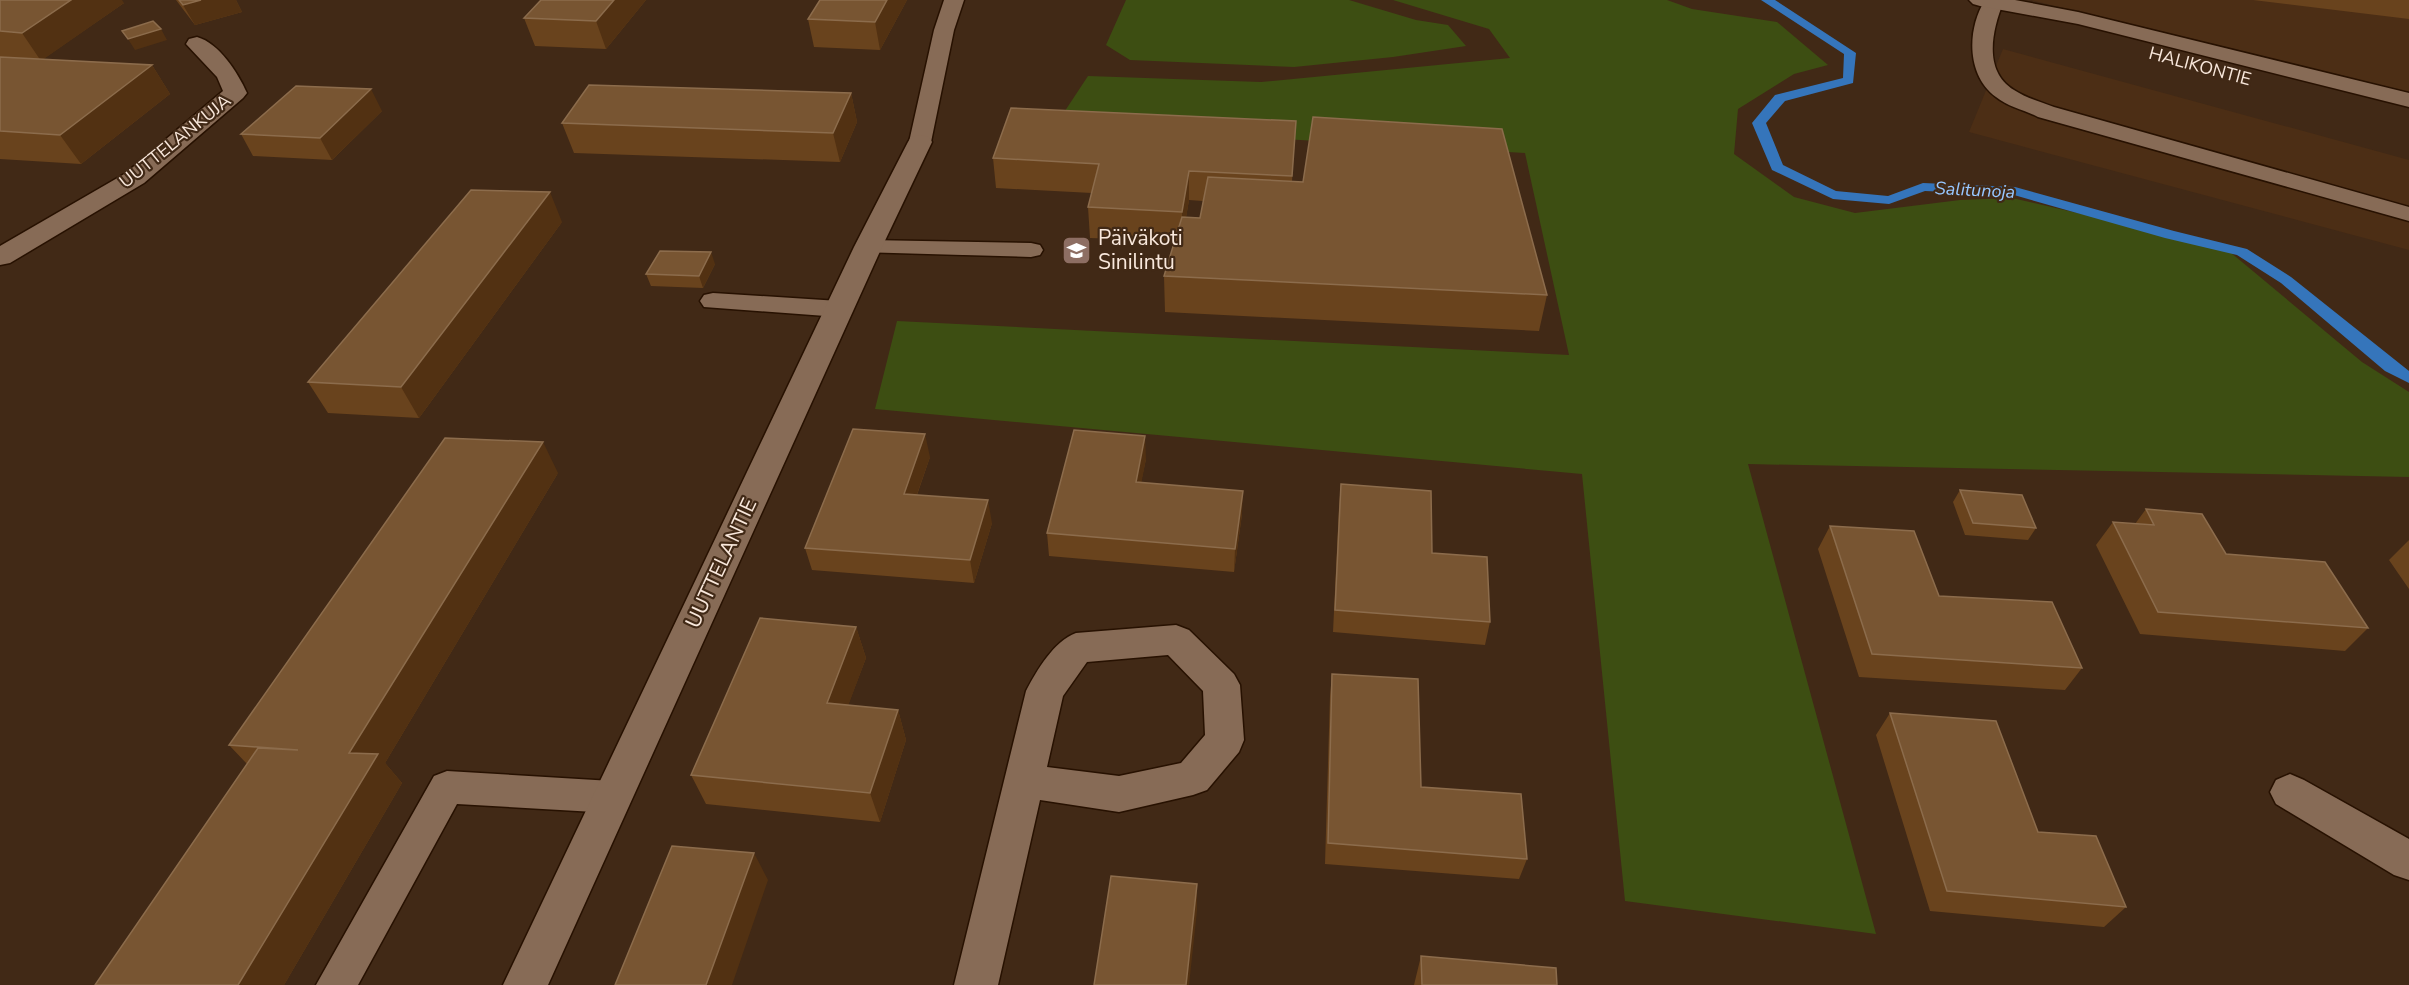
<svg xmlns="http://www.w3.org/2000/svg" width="2409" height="985" font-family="'Nunito Sans',sans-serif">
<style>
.built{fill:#4c2e15}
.green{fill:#3d4e12}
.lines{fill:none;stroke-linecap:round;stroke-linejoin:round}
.stream{fill:#3575bb;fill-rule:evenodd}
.lane-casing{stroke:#271101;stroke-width:3}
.street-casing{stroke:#271101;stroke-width:3}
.secondary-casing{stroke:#271101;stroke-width:3}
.lane{fill:#876b56;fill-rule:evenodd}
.street{fill:#876b56;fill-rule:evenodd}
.secondary{fill:#876b56;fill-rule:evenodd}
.wall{fill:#69431d;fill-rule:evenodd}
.shaded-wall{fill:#523112}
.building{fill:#785532;stroke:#8c6c4c;stroke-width:1.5}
.labels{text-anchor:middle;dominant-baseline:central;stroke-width:4.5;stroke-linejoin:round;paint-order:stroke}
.far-street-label{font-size:18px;fill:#f9e8dc;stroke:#412916}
.far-water-label{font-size:18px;font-style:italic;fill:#97c7ff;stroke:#412916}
.poi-label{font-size:21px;fill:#f9e8dc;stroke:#412916;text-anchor:start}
.street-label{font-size:21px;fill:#f9e8dc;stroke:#412916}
</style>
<rect width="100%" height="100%" fill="#412916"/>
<!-- built -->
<path class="built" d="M2031,0H2409V94Z
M2003,49L2409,160V250L1969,132Z"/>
<!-- green -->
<path class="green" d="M1126,0H1349L1416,20L1448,25L1466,46L1393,57L1294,67L1130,60L1106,45Z
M1393,0H1667L1692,9L1777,22L1828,65L1794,74L1738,109L1734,154L1794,197L1855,213L1960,200L2012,198L2224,247L2362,362L2409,392V477L1748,464L1876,934L1625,901L1582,474L875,409L897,321L1569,355L1525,153L1055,126L1088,76L1261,82L1510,58L1489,29Z"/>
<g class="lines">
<!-- stream -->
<path class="stream" d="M1761,0H1775L1856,53L1853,83L1785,101L1766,123L1783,165L1836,191L1888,196L1923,183L2015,187L2174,231L2247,249L2291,277L2409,371V383L2385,371L2281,283L2237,255L2165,238L2014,195L1925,191L1889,204L1833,199L1772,170L1752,123L1775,95L1843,78L1844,54Z"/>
<defs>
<path id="lane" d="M944,0H964L954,30L931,142L928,147H912L909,142L934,30Z
M1985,0H2001L2003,3C1992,31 1983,71 2014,90C2026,98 2041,102 2054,107L2409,207V221L2038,117C2025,110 2008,107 1996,97C1966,75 1967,29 1985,0Z
M868,240L1031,243L1040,245L1043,250L1040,255L1031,257L859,252L856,247L859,242Z
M713,293L839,301L848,303L852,309L848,315L839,317L704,307L700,301L704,295Z
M447,771L612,781L625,786L630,797L625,808L612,813L457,804L358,985H316L434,776Z"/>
<path id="street" d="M197,37C219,43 238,73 247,93L243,98L144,183L10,263L0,265V246L126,173L223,91L217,77L186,44L189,39Z
M920,135L929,137L932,142L882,247L548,985H503L854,247L908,142L911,137Z
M1176,625L1189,630L1234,674L1240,685L1244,740L1239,752L1207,790L1193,795L1119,812L1040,800L998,985H954L1026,691C1037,670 1054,641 1076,633ZM1168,655L1203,691L1205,735L1181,763L1119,776L1047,767L1063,696L1087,662Z
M2290,774L2304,780L2409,839V880L2394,875L2276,804L2270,792L2276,780Z"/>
<path id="secondary" d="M1969,0H2015L2078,12L2409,93V107L2078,24L1980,6L1973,4Z"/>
</defs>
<!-- lane casing -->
<use href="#lane" class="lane-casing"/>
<!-- street casing -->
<use href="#street" class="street-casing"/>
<!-- secondary casing -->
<use href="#secondary" class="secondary-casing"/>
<!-- lane -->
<use href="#lane" class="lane"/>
<!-- street -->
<use href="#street" class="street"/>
<!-- secondary -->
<use href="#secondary" class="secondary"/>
</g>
<!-- wall -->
<path class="wall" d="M0,0L124,3L43,59L152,65L170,94L81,164L0,159Z
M176,0H236L242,12L195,25Z
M646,0L606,49L535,46L524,18Z
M820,0H907L880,50L814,47L808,19Z
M2253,0H2409V19Z
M851,93L857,122L840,162L574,153L562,123Z
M382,111L332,160L253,156L241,134Z
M1296,121L1292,181L1547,295L1539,331L1165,312L1164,276L1175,241L1090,238L1088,207L1092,193L996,188L993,158ZM1189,200L1203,201L1200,218L1186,217Z
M562,222L419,418L328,413L308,382Z
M715,264L703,288L651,286L646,274Z
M930,457L917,495L992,523L974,583L812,570L805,548Z
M1146,459L1141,482L1242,514L1234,572L1049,556L1047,533Z
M558,473L385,763L402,783L284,985H95L247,764L229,745Z
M1341,484L1432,553L1490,622L1485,645L1333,632L1339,507Z
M1960,490L2036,528L2028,540L1965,535L1953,502Z
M2146,509L2226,554L2368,628L2345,651L2140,634L2096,545L2113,522L2135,524Z
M1830,526L1939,596L2082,668L2065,690L1859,677L1818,549Z
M2409,540V589L2389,560Z
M856,627L866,658L848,705L898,710L906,740L880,822L706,804L691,775Z
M1332,674L1421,787L1527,859L1519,879L1325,864L1330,696Z
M1890,713L2038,832L2126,907L2104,927L1930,911L1876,735Z
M1421,956L1557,985H1414Z"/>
<!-- shaded-wall -->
<path class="shaded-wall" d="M71,0H122L124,3L41,61L22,33Z
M201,0H236L242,12L195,25L183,5Z
M614,0H646L606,49L596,21Z
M887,0H907L880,50L875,22Z
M161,29L167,40L135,50L128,39Z
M152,65L170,94L81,164L60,135Z
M371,89L382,111L332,160L320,138Z
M851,93L857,122L840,162L833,133Z
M1189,171V200L1182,242V212Z
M550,192L562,222L419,418L401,387Z
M711,252L715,264L703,288L699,276Z
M925,434L930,457L909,517L904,494Z
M1145,436L1146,459L1137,505L1136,482Z
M543,442L558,473L385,763L402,783L284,985H238L349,753Z
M1243,491L1242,514L1234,572L1235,549Z
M988,500L992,523L974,583L970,560Z
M856,627L866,658L838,733L827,703Z
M898,710L906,740L880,822L870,793Z
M754,853L768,880L732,985H706Z
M1197,884V911L1189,985H1186Z"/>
<!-- building -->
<path class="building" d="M0,0H71L22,33L0,31Z
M179,0H201L183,5Z
M541,0H614L596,21L524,18Z
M820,0H887L875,22L808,19Z
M153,21L161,29L128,39L122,31Z
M0,57L152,65L60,135L0,131Z
M589,85L851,93L833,133L562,123Z
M296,86L371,89L320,138L241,134Z
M1011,108L1296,121L1292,176L1189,171L1182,212L1088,207L1099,164L993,158Z
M1313,117L1502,129L1547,295L1164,276L1182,217L1200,218L1208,177L1303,182Z
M471,190L550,192L401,387L308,382Z
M660,251L711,252L699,276L646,274Z
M853,429L925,434L904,494L988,500L970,560L805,548Z
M1074,430L1145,436L1136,482L1243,491L1235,549L1047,533Z
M445,438L543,442L349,753L378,754L238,985H95L258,748L298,750L229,745Z
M1341,484L1431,491L1432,553L1487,557L1490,622L1335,610Z
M1960,490L2022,495L2036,528L1973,523Z
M2146,509L2202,514L2226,554L2325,562L2368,628L2158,612L2113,522L2154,525Z
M1830,526L1914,531L1939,596L2052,602L2082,668L1872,654Z
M760,618L856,627L827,703L898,710L870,793L691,775Z
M1332,674L1418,679L1421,787L1521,794L1527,859L1328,843Z
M1890,713L1996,721L2038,832L2096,836L2126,907L1947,891Z
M672,846L754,853L706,985H615Z
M1111,876L1197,884L1186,985H1094Z
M1421,956L1556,968L1557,985H1422Z"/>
<!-- icons -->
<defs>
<symbol id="school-square" viewBox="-11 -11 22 22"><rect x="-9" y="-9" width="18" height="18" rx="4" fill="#8d6e63" stroke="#412916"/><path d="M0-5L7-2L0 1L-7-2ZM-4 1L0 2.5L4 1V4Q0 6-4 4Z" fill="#fff"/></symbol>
</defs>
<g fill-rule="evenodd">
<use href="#school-square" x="1060" y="234" width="33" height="33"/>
</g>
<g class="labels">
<!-- far-street labels -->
<g class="far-street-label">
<text transform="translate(2200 66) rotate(15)">HALIKONTIE</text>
<text transform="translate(175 141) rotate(-39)">UUTTELANKUJA</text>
</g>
<!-- far-water labels -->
<g class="far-water-label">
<text transform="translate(1975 190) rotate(3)">Salitunoja</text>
</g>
<!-- poi labels -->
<g class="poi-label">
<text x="1098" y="238">Päiväkoti<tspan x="1098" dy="24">Sinilintu</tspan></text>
</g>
<!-- street labels -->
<g class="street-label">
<text transform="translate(721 563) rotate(-65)">UUTTELANTIE</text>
</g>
</g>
</svg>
